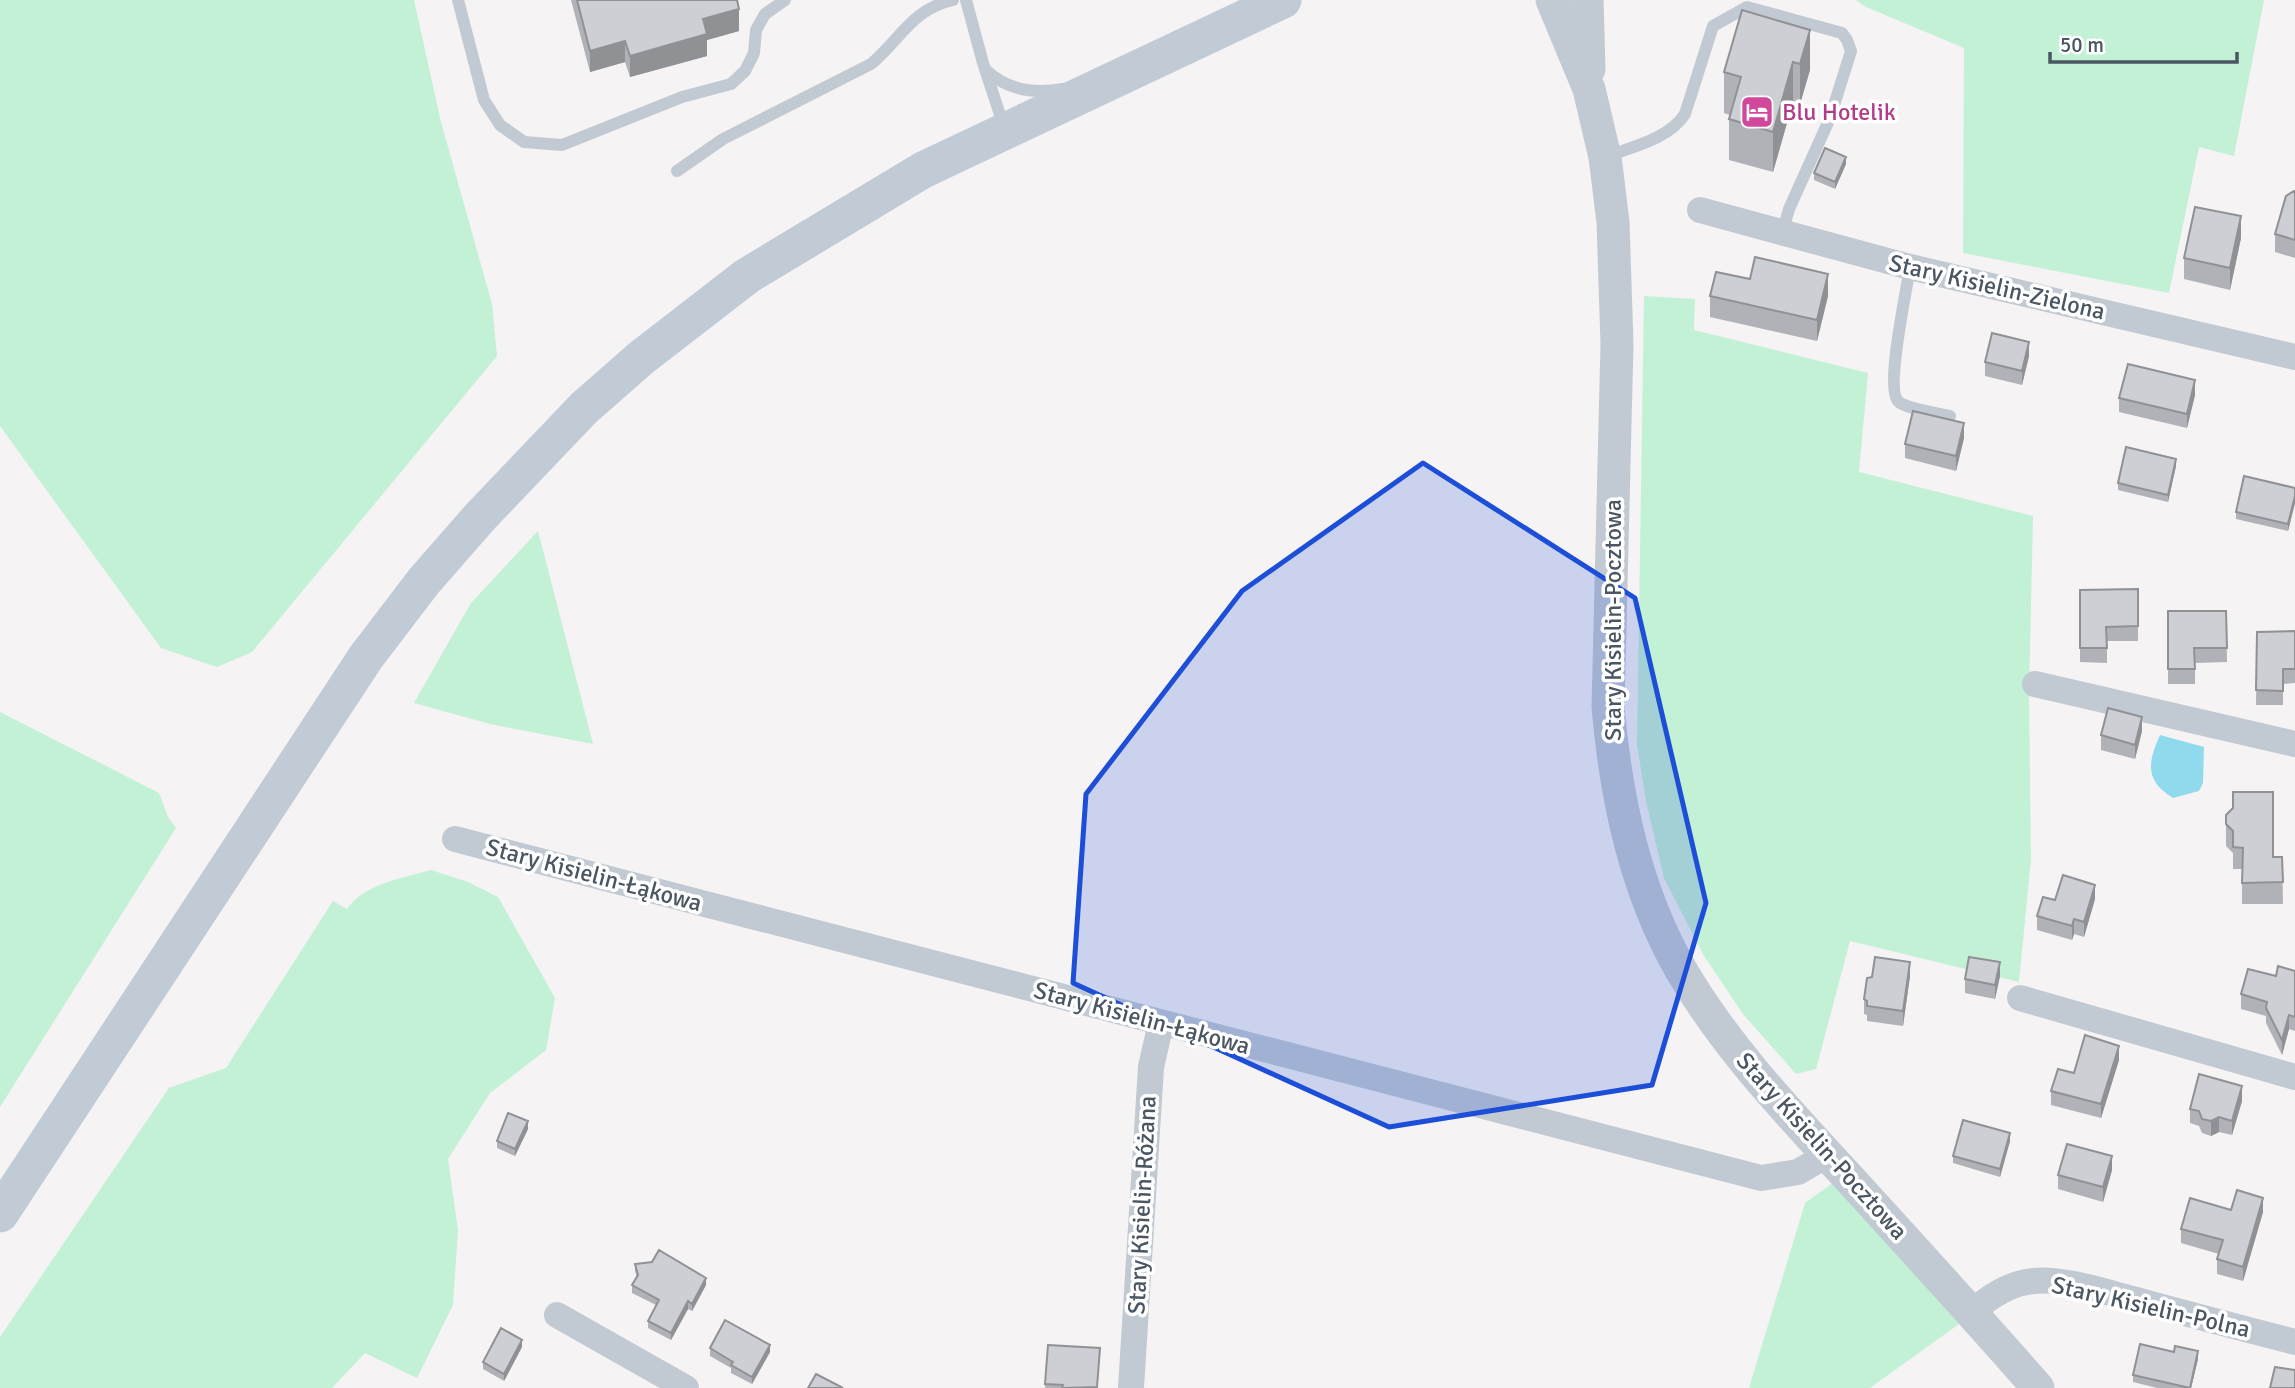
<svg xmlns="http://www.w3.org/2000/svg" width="2295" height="1388" font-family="Signika,sans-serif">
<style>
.green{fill:#c3f1d5}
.water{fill:#90daee}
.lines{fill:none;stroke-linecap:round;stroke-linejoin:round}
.service{stroke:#c1cad2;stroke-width:12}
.minor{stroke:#c1cad2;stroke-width:26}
.tertiary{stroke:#c1cad2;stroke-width:33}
.secondary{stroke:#c1cbd6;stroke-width:37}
.wall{fill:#b0b2b7}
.shaded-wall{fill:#909195}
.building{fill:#cdcfd5;stroke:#909195;stroke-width:2}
.marked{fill:#1d4ed8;fill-opacity:0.2;stroke:#1d4ed8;stroke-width:5;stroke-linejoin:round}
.labels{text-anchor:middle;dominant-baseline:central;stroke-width:7;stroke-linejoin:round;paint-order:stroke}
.hotel-label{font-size:24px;fill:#b23c85;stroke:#fff;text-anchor:start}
.street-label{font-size:24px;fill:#4a5661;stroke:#fff}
</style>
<rect width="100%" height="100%" fill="#f5f3f3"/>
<!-- green -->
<path class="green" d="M0,0H414L441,122L492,304L497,356L252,652L217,667L161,648L0,426Z
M1856,0H2264L2234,156L2199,147L2169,293L1963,253L1964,48L1866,7Z
M1644,296L1695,299L1694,330L1868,373L1859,472L2033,516L2029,695L2031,859L2019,982L1850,941L1816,1069L1796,1074L1743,1014L1704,956L1664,878L1646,801L1637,745Z
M538,531L593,744L490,724L414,703L471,603Z
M0,712L159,793L168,817L176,828L0,1107Z
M431,870L468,882L498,897L555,998L546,1050L490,1093L448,1159L458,1230L453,1305L417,1378L365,1353L332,1388H0V1337L169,1088L226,1068L333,901L347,909C364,884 403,878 431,870Z
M1834,1182L1959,1324L1870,1388H1749L1805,1203Z"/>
<!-- water -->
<path class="water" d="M2160,735L2204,747L2203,783L2199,791L2173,798C2144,780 2148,762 2160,735Z"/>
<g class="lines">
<!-- service -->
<path class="service" d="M458,0L484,100L500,125L524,142L562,145L682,97L731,84L745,71L754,53L756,30L765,14L785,0
M966,0L983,63L1004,127
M986,70C1007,90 1035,94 1063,89
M1605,157C1632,147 1669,139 1685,114L1713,26L1747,7L1842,33L1847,40L1851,51L1830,118L1789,209L1782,233
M677,171L723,139L871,64C900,40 912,9 953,0
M1910,267C1907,289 1885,388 1898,401C1905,409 1938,413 1950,416"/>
<!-- minor -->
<path class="minor" d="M1700,210L1910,267L2295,357
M2035,684L2295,744
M455,839L1761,1178L1798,1172L1827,1155
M2020,998L2295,1077
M1972,1312C1989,1297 2010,1283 2033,1281C2063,1278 2105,1292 2133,1299C2187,1314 2241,1328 2295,1342
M557,1315L686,1388
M1131,1388L1151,1067L1161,1023"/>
<!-- tertiary -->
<path class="tertiary" d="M1552,0L1589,89L1605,157L1613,222L1617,344L1608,707C1616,798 1635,890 1681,970C1726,1047 1787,1111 1847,1176C1911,1246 1975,1316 2038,1388
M1587,0L1589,69"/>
<!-- secondary -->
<path class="secondary" d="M0,1214L366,657L424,581L480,517L584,408L641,358L747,276L923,170L1283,0"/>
</g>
<!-- wall -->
<path class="wall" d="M571,0H737L739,31L707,40V56L630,77L625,62L590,72Z
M1742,10L1810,70L1800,104L1793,102L1773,172L1729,160V119L1730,115L1724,113V72Z
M1846,164L1835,189L1814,180V173Z
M2295,191V258L2275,252V234Z
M2241,238L2230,290L2184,279V258Z
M1750,279L1828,296L1817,341L1710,317V296Z
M2029,356L2022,385L1985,376V362Z
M2195,395L2187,428L2119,412V398Z
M1964,438L1956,471L1905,458V444Z
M2176,466L2168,502L2118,490V483Z
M2295,488V503L2288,531L2236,519V512Z
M2138,589V641H2107V663L2080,662V590Z
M2168,611H2226L2227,662L2195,663V684H2168Z
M2295,631V683L2283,684V705H2256L2257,632Z
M2142,731L2135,759L2101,750V735Z
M2226,815L2273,857H2282L2283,904H2242V869H2233V853L2226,846Z
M2095,899L2084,937L2074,934L2072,940L2037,930V916L2055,900Z
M2295,971V1031L2289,1029L2282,1055L2266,1023V1016L2241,1009V994L2276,976Z
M1910,976L1903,1026L1867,1021V1015L1864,1014V999Z
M2000,976L1995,999L1965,993V979Z
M2119,1060L2101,1118L2051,1105V1091L2074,1073Z
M2242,1101L2232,1135L2219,1132L2211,1136L2202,1133L2199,1126L2190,1123V1109Z
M528,1129L515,1156L497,1148V1141Z
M2010,1141L2000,1177L1953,1163V1156Z
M2112,1170L2103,1202L2058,1189V1175Z
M2231,1210L2263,1212L2243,1281L2217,1274V1259L2219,1254L2181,1243V1229Z
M635,1264L706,1285L692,1311L688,1309L671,1340L648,1328V1321L656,1305L632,1293V1285L637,1277L635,1271Z
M1048,1345L1098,1388H1045Z
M522,1347L504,1381L483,1369V1362Z
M710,1348L770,1352L752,1384L731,1373V1368L710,1356Z
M2174,1352L2198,1359L2191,1388H2157L2133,1382V1375Z"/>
<!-- shaded-wall -->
<path class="shaded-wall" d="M739,9V31L707,40V56L630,77V56L703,19Z
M1810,30V70L1800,104V64Z
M625,41V62L590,72V51Z
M1793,62V102L1773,172V132Z
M1846,157V164L1835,189V182Z
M2241,216V238L2230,290V268Z
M1828,274V296L1817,341V320Z
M2029,342V356L2022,385V371Z
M2195,380V395L2187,428V414Z
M1964,423V438L1956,471V456Z
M2176,459V466L2168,502V495Z
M2295,496V503L2288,531V524Z
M2142,717V731L2135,759V745Z
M2095,885V899L2084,937V922Z
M2074,919V934L2072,940V926Z
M1910,962V976L1903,1026V1011Z
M2000,962V976L1995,999V985Z
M2289,1015V1029L2282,1055V1040Z
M2119,1046V1060L2101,1118V1104Z
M2242,1086V1101L2232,1135V1121Z
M2219,1117V1132L2211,1136V1121Z
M528,1121V1129L515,1156V1149Z
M2010,1133V1141L2000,1177V1169Z
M2112,1156V1170L2103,1202V1187Z
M2263,1198V1212L2243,1281V1267Z
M706,1278V1285L692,1311V1304Z
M688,1301V1309L671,1340V1333Z
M522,1340V1347L504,1381V1374Z
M770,1345V1352L752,1384V1377Z
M2198,1351V1359L2191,1388H2190Z"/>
<!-- building -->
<path class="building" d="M577,0H737L739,9L703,19L707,34L630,56L625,41L590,51Z
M1742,10L1810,30L1800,64L1793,62L1773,132L1729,119L1741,77L1724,72Z
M1825,148L1846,157L1835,182L1814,173Z
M2294,191H2295V240L2275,234L2286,196Z
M2195,207L2241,216L2230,268L2184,258Z
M1755,257L1828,274L1817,320L1710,296L1716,272L1750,279Z
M1992,333L2029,342L2022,371L1985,362Z
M2128,364L2195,380L2187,414L2119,398Z
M1913,411L1964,423L1956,456L1905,444Z
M2126,447L2176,459L2168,495L2118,483Z
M2244,476L2295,488V496L2288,524L2236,512Z
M2138,589V626L2106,627L2107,648H2080V590Z
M2168,611H2226L2227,648H2194L2195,669H2168Z
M2295,631V669H2283V691L2256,690L2257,632Z
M2108,708L2142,717L2135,745L2101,735Z
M2233,792H2273V857H2282L2283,882L2242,883L2243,848L2233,847V831L2226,824V815L2233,808Z
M2063,875L2095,885L2084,922L2074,919L2072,926L2037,916L2043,897L2055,900Z
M1875,957L1910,962L1903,1011L1867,1006V1001L1864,999L1867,978L1872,977Z
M1969,957L2000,962L1995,985L1965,979Z
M2278,966L2295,971V1017L2289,1015L2282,1040L2266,1008L2267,1002L2241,994L2248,969L2276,976Z
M2085,1035L2119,1046L2101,1104L2051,1091L2058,1069L2074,1073Z
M2199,1074L2242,1086L2232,1121L2219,1117L2211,1121L2202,1119L2199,1111L2190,1109Z
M508,1113L528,1121L515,1149L497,1141Z
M1963,1120L2010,1133L2000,1169L1953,1156Z
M2067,1144L2112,1156L2103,1187L2058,1175Z
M2237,1190L2263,1198L2243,1267L2217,1259L2223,1240L2181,1229L2190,1198L2231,1210Z
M659,1250L706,1278L692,1304L688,1301L671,1333L648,1321L659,1300L632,1285L638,1275L635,1264L652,1262Z
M725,1320L770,1345L752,1377L731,1365L733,1362L710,1348Z
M501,1328L522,1340L504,1374L483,1362Z
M2140,1344L2174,1352L2175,1346L2198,1351L2190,1388L2133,1375Z
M1048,1345L1100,1348L1097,1387L1062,1388L1063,1385L1045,1384Z
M2275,1367L2295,1370V1388H2270Z
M816,1374L843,1388H808Z"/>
<!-- marked area -->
<path class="marked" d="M1423,463L1635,598L1706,903L1652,1085L1389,1127L1073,983L1086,794L1242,591Z"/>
<!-- icons -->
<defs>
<symbol id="hotel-square" viewBox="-11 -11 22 22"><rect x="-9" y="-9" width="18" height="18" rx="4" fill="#d1479c" stroke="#fff"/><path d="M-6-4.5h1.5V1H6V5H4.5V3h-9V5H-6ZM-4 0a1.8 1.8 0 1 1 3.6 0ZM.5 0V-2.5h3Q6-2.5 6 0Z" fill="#fff"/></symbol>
</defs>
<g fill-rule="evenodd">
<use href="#hotel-square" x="1738" y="93" width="38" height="38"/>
</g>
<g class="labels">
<!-- hotel labels -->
<g class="hotel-label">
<text x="1782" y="112">Blu Hotelik</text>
</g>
<!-- street labels -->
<g class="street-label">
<text transform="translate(1997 287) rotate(13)">Stary Kisielin-Zielona</text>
<text transform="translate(1613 620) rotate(-90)">Stary Kisielin-Pocztowa</text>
<text transform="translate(594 875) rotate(15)">Stary Kisielin-Łąkowa</text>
<text transform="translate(1142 1018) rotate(15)">Stary Kisielin-Łąkowa</text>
<text transform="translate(1822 1146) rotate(48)">Stary Kisielin-Pocztowa</text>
<text transform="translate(1142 1205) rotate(-87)">Stary Kisielin-Różana</text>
<text transform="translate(2151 1307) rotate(13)">Stary Kisielin-Polna</text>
</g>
</g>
<!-- scale -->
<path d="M2050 52v10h187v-10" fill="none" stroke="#4a5661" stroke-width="3.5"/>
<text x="2060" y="52" font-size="21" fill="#4a5661" stroke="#ffffff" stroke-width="5" paint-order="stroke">50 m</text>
</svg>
